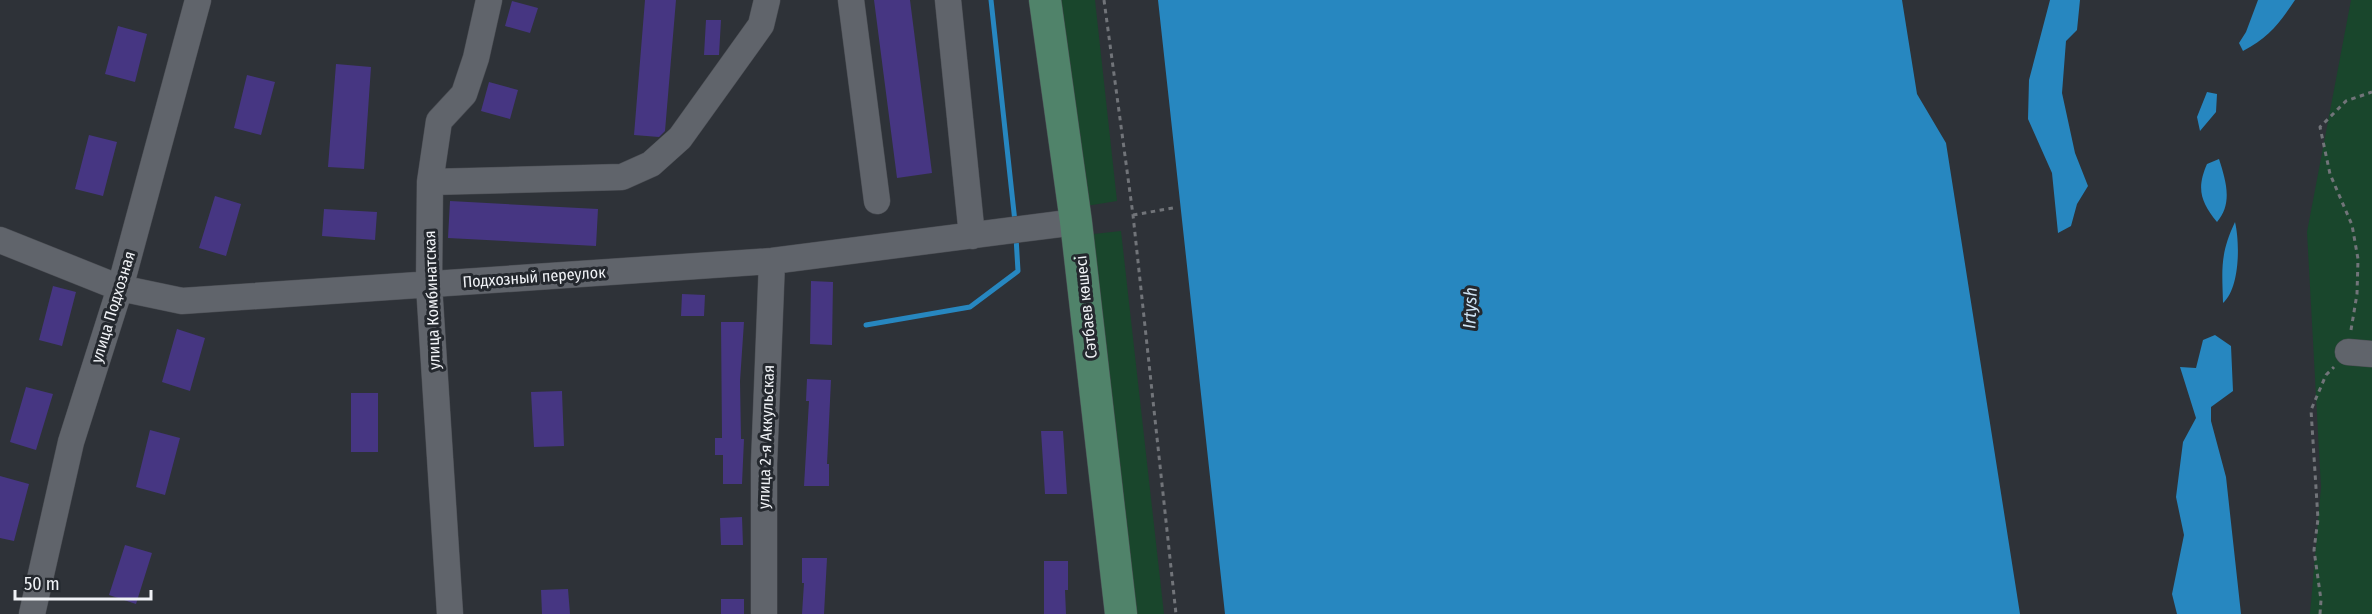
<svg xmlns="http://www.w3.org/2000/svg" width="2372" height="614" font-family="'Fira Sans Condensed',sans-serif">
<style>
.green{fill:#19462c}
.water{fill:#2787c0}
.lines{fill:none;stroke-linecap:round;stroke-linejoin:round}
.stream{stroke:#2787c0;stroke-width:5}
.building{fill:#463682}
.minor-casing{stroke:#4a4d53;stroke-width:27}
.major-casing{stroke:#4a4d53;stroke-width:33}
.path{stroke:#717479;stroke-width:3;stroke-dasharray:4.5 4.5;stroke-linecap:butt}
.minor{stroke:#60646b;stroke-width:26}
.major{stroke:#50836a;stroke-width:32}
.labels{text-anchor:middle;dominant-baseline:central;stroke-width:6;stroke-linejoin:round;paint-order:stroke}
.street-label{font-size:16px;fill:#f0f2f6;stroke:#24282e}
.water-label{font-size:18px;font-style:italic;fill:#d0e4f4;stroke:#24282e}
</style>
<rect width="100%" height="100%" fill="#2e3238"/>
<!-- green -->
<path class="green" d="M1057,0H1095L1117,201L1086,206Z
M2351,0H2372V614H2310L2321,487L2307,232Z
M1121,231L1164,614H1125L1093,234Z"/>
<!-- water -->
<path class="water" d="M1158,0H1902L1917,94L1946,143L2020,614H1225Z
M2050,0H2080L2077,30L2066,41L2062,93L2075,153L2088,186L2077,204L2071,226L2058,233L2052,173L2028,119L2029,80Z
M2258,0H2295C2279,24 2268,38 2243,51L2239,43L2246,32Z
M2207,92L2217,94L2216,112L2200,131L2197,117Z
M2219,159C2226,181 2233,203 2217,222C2201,202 2196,189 2207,164Z
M2235,222C2240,243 2240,288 2223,303C2222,268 2220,254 2235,222Z
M2215,335L2231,346L2233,391L2211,407V421L2226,477L2241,614H2177L2172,594L2184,535L2176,497L2183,442L2196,418L2180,367L2196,368L2203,340Z"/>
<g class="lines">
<!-- stream -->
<path class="stream" d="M991,0L1015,222
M866,325L970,307L1018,271L1016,237"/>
</g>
<!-- building -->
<path class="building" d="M645,0H676L665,131L659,137L634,135Z
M874,0H910L932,173L897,178Z
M512,1L538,8L530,33L505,26Z
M706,20H721L719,55H704Z
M118,26L147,34L135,82L105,74Z
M336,64L371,67L364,169L328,167Z
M247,75L275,82L261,135L234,128Z
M489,82L518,90L510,119L481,111Z
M89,135L117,142L103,196L75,189Z
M215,196L241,204L226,256L199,248Z
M450,201L598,209L596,246L448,238Z
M324,209L377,212L375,240L322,236Z
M811,281L833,282L832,345L810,344Z
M53,286L76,292L62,346L39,340Z
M682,294L705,295L704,316H681Z
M721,322H744L740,381L741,439H744L742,484H723V455H715V438H722Z
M177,329L205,338L190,391L162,382Z
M807,379L831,380L827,464H829V486H804L809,401H806Z
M26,387L53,394L36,450L10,442Z
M562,391L564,446L534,447L531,392Z
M351,393H378V452H351Z
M150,430L180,438L165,495L136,487Z
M1041,431H1063L1067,494H1045Z
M0,476L29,484L14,541L0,538Z
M742,517L743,545H721L720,518Z
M125,545L152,553L136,604L109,595Z
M802,558H827L824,614H802L804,583H802Z
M1044,561H1068V590H1065L1066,614H1044Z
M568,589L570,614H542L541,590Z
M721,599H744V614H721Z"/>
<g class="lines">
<defs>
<path id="minor" d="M851,0L877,201
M948,0L972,236
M430,182L622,177L651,164L680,138L761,25L767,0
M0,240L120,288L182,301L772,261L1076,222
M2348,352L2372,354
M32,614L71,442L120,288L198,0
M450,614L429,285L430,182L439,121L464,94L476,58L489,0
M764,614V464L772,261"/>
<path id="major" d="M1045,0L1076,222L1121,614"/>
</defs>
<!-- minor casing -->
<use href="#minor" class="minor-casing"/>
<!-- major casing -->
<use href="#major" class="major-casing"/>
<!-- path -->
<path class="path" d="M1104,0L1133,215L1176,614
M1133,215L1173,208
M2351,330L2357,294L2358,259L2352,225L2330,174L2320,127L2346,101L2372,92
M2320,614L2321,600L2314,550L2318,519L2311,410L2326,375L2334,367"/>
<!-- minor -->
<use href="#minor" class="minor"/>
<!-- major -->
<use href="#major" class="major"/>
</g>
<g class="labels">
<!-- street labels -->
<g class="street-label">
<text transform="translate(534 277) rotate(-4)">Подхозный переулок</text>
<text transform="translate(432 300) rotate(-92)">улица Комбинатская</text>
<text transform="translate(113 307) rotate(-73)">улица Подхозная</text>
<text transform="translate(1086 307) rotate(-96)">Сәтбаев көшесі</text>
<text transform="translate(766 437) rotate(-88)">улица 2-я Аккульская</text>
</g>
<!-- water labels -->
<g class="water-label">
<text transform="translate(1470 308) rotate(-88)">Irtysh</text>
</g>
</g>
<!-- scale -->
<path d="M15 590v9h136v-9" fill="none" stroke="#f0f2f6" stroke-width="3"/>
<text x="24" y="590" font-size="18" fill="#f0f2f6" stroke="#24282e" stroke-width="4.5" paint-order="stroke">50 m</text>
</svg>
